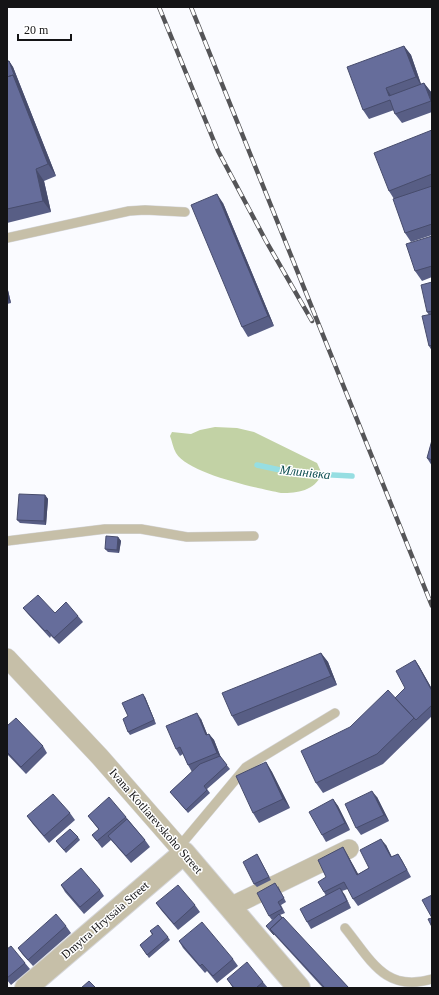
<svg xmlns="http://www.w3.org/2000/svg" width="439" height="995" font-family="Georgia,serif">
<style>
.green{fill:#c2d2a5}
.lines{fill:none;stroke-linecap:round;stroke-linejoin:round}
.stream{stroke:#96dee2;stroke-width:5.5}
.service-casing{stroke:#d5d6da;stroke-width:10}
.minor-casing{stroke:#d5d6da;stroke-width:20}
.tertiary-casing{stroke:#d5d6da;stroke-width:24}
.service{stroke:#c6bfa8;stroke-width:9}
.minor{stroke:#c6bfa8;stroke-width:19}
.tertiary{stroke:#c6bfa8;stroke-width:22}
.rail-casing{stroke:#555558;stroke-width:4.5}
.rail{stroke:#fff;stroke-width:3;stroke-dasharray:9;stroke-linecap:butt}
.wall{fill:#585e85}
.shaded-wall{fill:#474c6c}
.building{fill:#666d9b;stroke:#474c6c}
.labels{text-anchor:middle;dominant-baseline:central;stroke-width:3;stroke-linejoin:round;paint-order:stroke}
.street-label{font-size:12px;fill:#141416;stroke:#fff}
.water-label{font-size:13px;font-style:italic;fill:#0d4e51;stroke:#fff}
</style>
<rect width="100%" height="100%" fill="#fafbff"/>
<!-- green -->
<path class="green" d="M215,427L237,428L254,432L317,463L322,474C314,491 298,493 281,493C257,488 189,474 176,453C173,448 172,441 170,436L172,432L191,434L200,430Z"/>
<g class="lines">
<!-- stream -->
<path class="stream" d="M257,465L294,473L352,476"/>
<defs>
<path id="service" d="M7,238L129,211L145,210L185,212
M7,541L105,529H141L187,537L254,536
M179,847L246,767L335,713
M345,928C371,960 385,993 432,979"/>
<path id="minor" d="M7,658L100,757L184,853
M230,907L349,849"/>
<path id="tertiary" d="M26,988L184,853L299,988"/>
</defs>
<!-- service casing -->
<use href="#service" class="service-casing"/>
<!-- minor casing -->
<use href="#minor" class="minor-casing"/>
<!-- tertiary casing -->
<use href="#tertiary" class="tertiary-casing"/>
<!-- service -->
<use href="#service" class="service"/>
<!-- minor -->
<use href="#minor" class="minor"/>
<!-- tertiary -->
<use href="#tertiary" class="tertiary"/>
<defs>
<path id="rail" d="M159,7L218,151L266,241L312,321
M191,7L432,606"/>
</defs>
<!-- rail casing -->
<use href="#rail" class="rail-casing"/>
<!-- rail -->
<use href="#rail" class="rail"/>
</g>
<!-- wall -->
<path class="wall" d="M404,46L411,55L421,84L424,83L431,92L432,95V112L402,123L395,114L394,110L369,119L363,110Z
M7,61H9L13,67L56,176L44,181L51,212L7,223Z
M432,130V235L411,242L405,233L394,199L389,191Z
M223,203L274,326L248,337L242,327Z
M432,236V277L422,281L415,271Z
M432,282V351L429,346V315L427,312Z
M7,286L11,303L7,304Z
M432,440V466L427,458Z
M45,495L48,499L46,525L20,523L17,520Z
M118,537L121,541L119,553L108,552L105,549Z
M23,608L55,613L78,616L83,622L59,644L51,636L50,638L28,614Z
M321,653L328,662L337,685L238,726L232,716Z
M415,660L419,666L432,689V716L383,764L323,793L316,783L350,727L395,698L405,688Z
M145,697L156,724L130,735L128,732V716Z
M201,719L207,734H209L214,740L221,758L230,769L207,789L210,793L188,813L170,792L192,772L188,765L183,754L180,756L176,749Z
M7,726L43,746L47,753L26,774L7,754Z
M266,762L272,772L290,808L259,823L253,813Z
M377,797L389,821L361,835L356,828Z
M333,799L338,806L350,830L326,842L322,835Z
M70,813L75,820L49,843L32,823L27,816Z
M88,816L126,817L145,840L150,847L131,863L111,840L102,848L92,835L99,830Z
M78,837L80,840L66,853L56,841Z
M386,845L392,857L398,854L402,860L411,877L358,906L353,899L348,889L342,891L351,908L311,929L307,922L326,896L324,892L326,877L343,847L347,854L358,874L369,868Z
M257,854L271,880L257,887L254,884Z
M61,885L100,890L104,896L84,914L65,892Z
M278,886L286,902L281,905L285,913L280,915L349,988H323L269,929L266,926L275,918L272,920L269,916Z
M156,903L195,905L200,912L178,930L161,910Z
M66,926L71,933L33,966L22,954L18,948Z
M150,931L168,937L170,940L149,958L140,945L152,935Z
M179,941L233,959L238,966L217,983L207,971L205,973L183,948Z
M7,949L25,963L30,969L11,985L7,980Z
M227,979L263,982L268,988H233Z"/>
<!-- shaded-wall -->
<path class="shaded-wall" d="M404,46L411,55L422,87L416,77Z
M9,61L13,67L56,176L48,164L13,75Z
M424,83L431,92L432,95V103Z
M386,88L392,97L389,96Z
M36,169L44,181L51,212L43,201Z
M217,194L223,203L274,326L268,316Z
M7,286L11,303L7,297Z
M45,495L48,499L46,525L44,521Z
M118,537L121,541L119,553L117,550Z
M321,653L328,662L337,685L331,676Z
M415,660L419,666L432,689V691Z
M143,694L145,697L156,724L154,720Z
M197,713L201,719L210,741L206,735Z
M209,734L214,740L222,760L217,753Z
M266,762L272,772L290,808L283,799Z
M372,791L377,797L389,821L384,815Z
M333,799L338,806L350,830L345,823Z
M381,839L386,845L395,864L391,857Z
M343,847L347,854L362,881L357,875Z
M340,888L345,895L351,908L347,901Z"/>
<!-- building -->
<path class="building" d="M404,46L416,77L386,88L389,96L424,83L431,101L395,114L390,100L363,110L347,67Z
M7,61H9L16,80L13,75L7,77Z
M13,75L48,164L36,169L43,201L7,209V77Z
M432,130V174L389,191L374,153Z
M432,186V224L405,233L393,199Z
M217,194L268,316L242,327L191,205Z
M432,236V266L415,271L406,244Z
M432,282V311L427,312L421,285Z
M432,314V345L429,346L422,316Z
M432,440V460L427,458Z
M19,494L45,495L44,521L17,520Z
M106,536L118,537L117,550L105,549Z
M38,595L55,613L66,602L78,616L54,638L47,630L45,631L23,608Z
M321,653L331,676L232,716L222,693Z
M415,660L432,691V705L416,720L395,698L405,688L396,671Z
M388,690L414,718L377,754L316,783L301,751L350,727Z
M143,694L154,720L128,732L123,719L128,716L122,703Z
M197,713L206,735L209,734L217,753L188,765L180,747L176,749L166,726Z
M16,718L43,746L21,767L7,752V726Z
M220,756L227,765L204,786L207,790L186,810L170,792L200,764Z
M266,762L283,799L253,813L236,776Z
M372,791L384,815L356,828L345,804Z
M53,794L70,813L44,836L27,816Z
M109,797L126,817L97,841L92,835L99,829L88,816Z
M333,799L345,823L322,835L309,812Z
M127,819L145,840L126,856L108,836Z
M70,829L78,837L64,850L56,841Z
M381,839L391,857L398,854L407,870L353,899L344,882L324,892L318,882L326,877L318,860L343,847L357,875L369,868L360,850Z
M257,854L269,877L254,884L243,862Z
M81,868L100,890L80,907L61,885Z
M275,883L284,898L278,902L282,909L269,916L257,893Z
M178,885L195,905L174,924L156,903Z
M340,888L347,901L307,922L300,909Z
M432,895V927L428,919L432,918L422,900Z
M56,914L66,926L28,960L18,948Z
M279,914L282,918L270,929L274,935L266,926Z
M283,917L349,988H325L270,929Z
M202,922L233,959L213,976L202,964L200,966L179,941Z
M158,925L168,937L147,955L140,945L153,934L150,931Z
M11,946L25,963L7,978V949Z
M247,962L263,982L256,988H234L227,979Z
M89,981L96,988H81Z"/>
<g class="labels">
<!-- street labels -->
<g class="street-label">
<text transform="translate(156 821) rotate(49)">Ivana Kotliarevskoho Street</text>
<text transform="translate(105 920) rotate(-41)">Dmytra Hrytsaia Street</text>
</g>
<!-- water labels -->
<g class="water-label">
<text transform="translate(305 472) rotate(6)">Млинівка</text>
</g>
</g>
<!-- border -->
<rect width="439" height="995" fill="none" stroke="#141416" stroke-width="16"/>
<!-- scale -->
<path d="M18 34v6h53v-6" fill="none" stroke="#141416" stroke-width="2"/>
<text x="24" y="34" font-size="12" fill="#141416" stroke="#ffffff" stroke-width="3" paint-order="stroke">20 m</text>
</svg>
